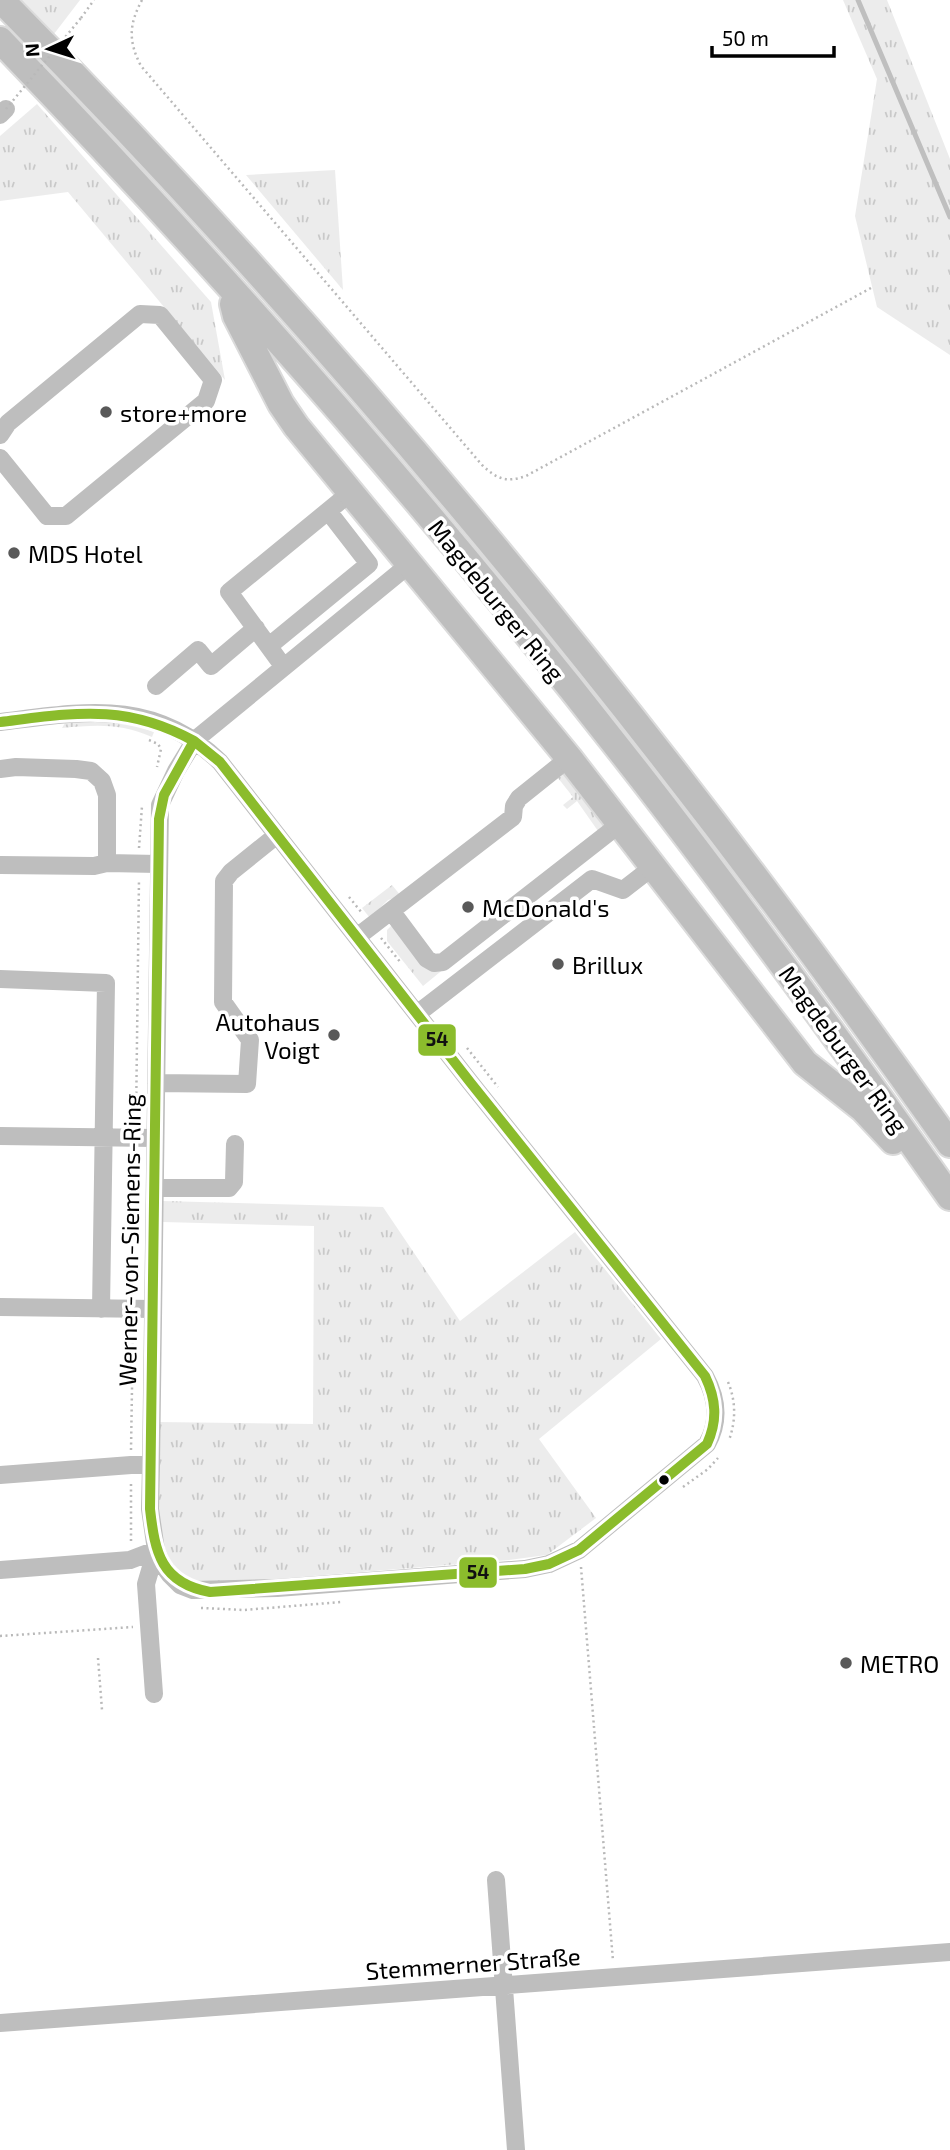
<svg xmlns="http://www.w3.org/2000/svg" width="950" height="2150" font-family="'Exo 2',sans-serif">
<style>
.grass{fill:url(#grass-tufts)}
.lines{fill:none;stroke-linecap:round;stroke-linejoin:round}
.stream{stroke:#bfbfbf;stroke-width:5}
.highway-casing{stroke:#dbdbdb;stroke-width:30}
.path{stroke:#b9b9b9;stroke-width:2.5;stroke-dasharray:2 3.5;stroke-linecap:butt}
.minor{stroke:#bebebe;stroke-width:18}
.highway{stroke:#bebebe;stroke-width:26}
.path-bridge{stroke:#b9b9b9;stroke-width:2.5;stroke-dasharray:2 3.5;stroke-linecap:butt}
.bus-1-casing{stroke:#fff;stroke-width:16}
.bus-1{stroke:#8bbc2c;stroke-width:10}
.poi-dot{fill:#595959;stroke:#fff;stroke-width:2.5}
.bus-dot{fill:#000;stroke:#fff;stroke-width:2.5}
.labels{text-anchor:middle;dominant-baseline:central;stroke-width:7;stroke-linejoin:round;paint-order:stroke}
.poi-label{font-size:24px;fill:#000;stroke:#fff;text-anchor:start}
.street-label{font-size:24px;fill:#000;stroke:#fff}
.line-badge{stroke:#fff;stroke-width:2.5}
.pale-badge-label{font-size:19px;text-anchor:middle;font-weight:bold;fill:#111}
</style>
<defs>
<pattern id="grass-tufts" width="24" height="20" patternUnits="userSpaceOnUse" patternTransform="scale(1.75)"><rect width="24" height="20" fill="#ececec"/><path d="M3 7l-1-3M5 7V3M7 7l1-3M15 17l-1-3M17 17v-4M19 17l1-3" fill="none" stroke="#c9c9c9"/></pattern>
</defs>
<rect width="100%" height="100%" fill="#fff"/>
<!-- grass -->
<path class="grass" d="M20,0H80L54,34Z
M843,0H887L950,159V355L877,307L855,216L877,79Z
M37,104L211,302L225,380L68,192L0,201V136Z
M335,170L343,290L246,175Z
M106,720L129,723L154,732L152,737C119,723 96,725 62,728L65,723Z
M566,768L611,825L598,831L577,801L567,809L563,805L573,797L558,778Z
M392,885L401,896L388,900L370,918L362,908Z
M394,923L445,968L423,986L387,941V930Z
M163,1201L383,1207L460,1321L575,1232L661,1339L539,1439L596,1518L547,1555L509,1560L213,1584C205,1583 195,1583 187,1578C147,1556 158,1463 158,1422L313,1424L314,1226L163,1222Z"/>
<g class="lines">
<!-- stream -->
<path class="stream" d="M858,0L950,217"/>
<defs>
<path id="highway" d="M1,0C350,353 664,739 950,1144
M0,40C233,282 455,536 661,803C760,932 856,1064 950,1197
M233,304L236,316L281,404L296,426L569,758L805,1063L863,1109L893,1141"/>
</defs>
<!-- highway casing -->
<use href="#highway" class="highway-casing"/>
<!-- path -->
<path class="path" d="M142,0C129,24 128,41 141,66L482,465C497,479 506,483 526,476L871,288
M81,18L94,0
M149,740L158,744L161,749L157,767
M139,848L142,806
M349,897L362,913
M381,938L401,963
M467,1048L498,1087
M136,1121L139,879
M134,1292L135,1155
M728,1382C736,1401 736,1421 729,1440
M131,1450L133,1327
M683,1487L708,1469L718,1458
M131,1541V1481
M581,1567L613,1961
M201,1608L244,1610L341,1602
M0,1636L133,1627
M98,1658L102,1710"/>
<!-- minor -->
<path class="minor" d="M0,115L6,109
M0,435L8,423L140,314L160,315L213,380L206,401L66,516H47L0,458
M269,646L369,564L328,511
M283,666L229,592L350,493
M156,686L198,650L211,666L256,628
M0,722C83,712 153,697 220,762L470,1082L705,1376C717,1398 720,1421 707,1444L579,1550L549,1564L525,1569L277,1588L193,1590L180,1585L170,1575L162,1564L156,1550L150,1509L151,1465L160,805L176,771L195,740L411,563
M0,769L16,767L76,769L91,771L102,781L107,795V863L158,864
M0,865L94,866L107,863
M392,912L427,959L434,963L443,962L621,823
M357,937L513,817L514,806L519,798L569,758
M0,979L106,983L101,1309
M417,1014L592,879L623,890L654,866
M156,1083L247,1084L250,1040L223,1002L224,881L231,872L277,835
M0,1136L155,1138
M155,1188H229L234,1182L235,1144
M0,1307L153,1309
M0,1475L131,1465H151
M0,1570L130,1560L156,1550
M154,1694L146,1584L156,1550
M496,1880L516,2150
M0,2023L950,1952"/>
<!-- highway -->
<use href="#highway" class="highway"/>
<!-- path-bridge -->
<path class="path-bridge" d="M6,109L81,18"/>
<defs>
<path id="bus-1" d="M0,722C75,713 125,703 194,741
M194,741L220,762L470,1082L705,1376C716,1399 718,1420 707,1444L579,1550L549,1564L525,1569L210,1592C161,1583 155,1553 150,1509L159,819L164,795Z"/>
</defs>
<!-- bus-1 casing -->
<use href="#bus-1" class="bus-1-casing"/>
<!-- bus-1 -->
<use href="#bus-1" class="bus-1"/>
</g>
<!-- markers -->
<g class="poi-dot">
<circle cx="106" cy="412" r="7"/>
<circle cx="14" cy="553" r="7"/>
<circle cx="468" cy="907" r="7"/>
<circle cx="558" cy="964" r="7"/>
<circle cx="334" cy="1035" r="7"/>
<circle cx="846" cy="1663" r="7"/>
</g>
<circle class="bus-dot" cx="664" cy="1480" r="6"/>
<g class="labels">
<!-- poi labels -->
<g class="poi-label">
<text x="120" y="412">store+more</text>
<text x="28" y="553">MDS Hotel</text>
<text x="482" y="907">McDonald's</text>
<text x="572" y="964">Brillux</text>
<text x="320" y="1021" text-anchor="end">Autohaus<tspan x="320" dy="28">Voigt</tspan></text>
<text x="860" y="1663">METRO</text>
</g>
<!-- street labels -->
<g class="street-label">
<text transform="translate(497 600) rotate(51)">Magdeburger Ring</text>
<text transform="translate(844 1049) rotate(54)">Magdeburger Ring</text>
<text transform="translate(129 1240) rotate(-89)">Werner-von-Siemens-Ring</text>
<text transform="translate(473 1963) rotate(-4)">Stemmerner Straße</text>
</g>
</g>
<g class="line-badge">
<rect x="417" y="1023" width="40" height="34" rx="7" fill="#8bbc2c"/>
<rect x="458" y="1556" width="40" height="33" rx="7" fill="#8bbc2c"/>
</g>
<g class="pale-badge-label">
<text x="437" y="1046">54</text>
<text x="478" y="1579">54</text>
</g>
<!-- north arrow -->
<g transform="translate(49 49) rotate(266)" stroke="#ffffff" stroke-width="5" paint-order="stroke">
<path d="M0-5L12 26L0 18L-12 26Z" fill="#000000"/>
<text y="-10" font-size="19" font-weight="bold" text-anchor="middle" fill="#000000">N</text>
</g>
<!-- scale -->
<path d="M712 46v10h122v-10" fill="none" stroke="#000000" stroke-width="3.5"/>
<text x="722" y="46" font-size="21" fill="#000000" stroke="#ffffff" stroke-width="5" paint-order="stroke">50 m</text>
</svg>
